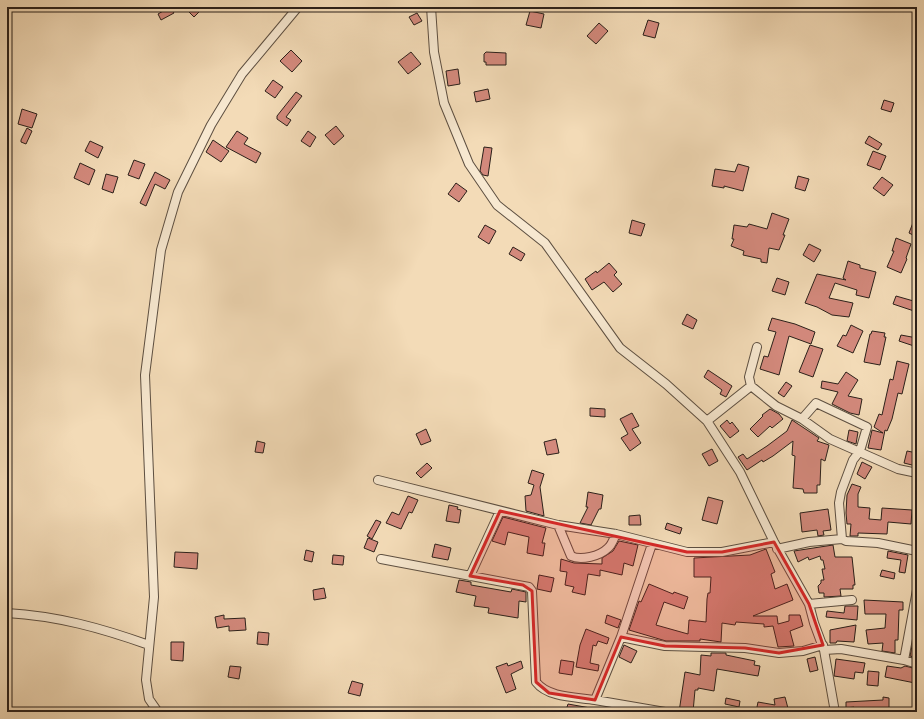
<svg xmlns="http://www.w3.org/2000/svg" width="924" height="719" font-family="'IM FELL Great Primer',serif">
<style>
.building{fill:#d3897c;stroke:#2b201a}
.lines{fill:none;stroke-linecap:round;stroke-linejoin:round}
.street-casing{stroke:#5d4f41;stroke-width:10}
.street{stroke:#f7e8d0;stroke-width:8}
.marked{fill:#d62828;fill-opacity:0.2;stroke:#d62828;stroke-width:3;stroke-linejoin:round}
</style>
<rect width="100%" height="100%" fill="#f3dbb7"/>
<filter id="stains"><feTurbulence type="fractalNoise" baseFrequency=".005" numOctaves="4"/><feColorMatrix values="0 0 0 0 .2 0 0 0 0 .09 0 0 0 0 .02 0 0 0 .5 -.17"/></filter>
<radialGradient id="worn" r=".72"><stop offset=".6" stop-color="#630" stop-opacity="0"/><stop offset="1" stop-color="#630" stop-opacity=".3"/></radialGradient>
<!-- building -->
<path class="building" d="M170,7L174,13L161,20L158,14Z
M184,7H195L200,11L194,17Z
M530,11L544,14L541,28L526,25Z
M417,13L422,21L414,25L409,17Z
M648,20L659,23L655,38L643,35Z
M599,23L608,31L596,44L587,36Z
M291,50L302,61L292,72L280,61Z
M411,52L421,64L408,74L398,62Z
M486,52L506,53V65H486V62H484V54Z
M458,69L460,84L448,86L446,71Z
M273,80L283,87L275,98L265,91Z
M488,89L490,99L476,102L474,92Z
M296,92L302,96L286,117L291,120L287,126L277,119V116Z
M884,100L894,103L891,112L881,109Z
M22,109L37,114L32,128L18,124Z
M336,126L344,136L334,145L325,135Z
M27,128L32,131L26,144L21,142V140Z
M237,131L248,138L244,144L261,153L256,163L226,147Z
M308,131L316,137L310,147L301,141Z
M869,136L882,144L878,150L865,143Z
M213,140L229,151L221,162L206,152Z
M90,141L103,147L98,158L85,151Z
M484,147L492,148L488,176L483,175L480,171Z
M873,151L886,156L880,170L867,165Z
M134,160L145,164L139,179L128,175Z
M80,163L95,170L89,185L74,178Z
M738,164L749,167L743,191L724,186V188L712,186L715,169L735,172Z
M155,172L170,180L165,189L155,184L146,206L140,203Z
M106,174L118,177L113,193L102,189Z
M798,176L809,179L805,191L795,188Z
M882,177L893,185L884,196L873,188Z
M456,183L467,191L459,202L448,194Z
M772,213L789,219L783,235H785L779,250L769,248L767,263L761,262V259L743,255L744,251L731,246L734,239H732L734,225L747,227L749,224L767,229Z
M916,215L917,231L915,236L909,233Z
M632,220L645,224L641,236L629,233Z
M485,225L496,231L489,244L478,237Z
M896,238L911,244L906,258L907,259L901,273L887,267L894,251H892Z
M809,244L821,250L814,262L803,255Z
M513,247L525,254L521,261L509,254Z
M848,261L860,265V268L876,272L869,298L856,295L857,290L835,283L829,298L853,303L849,317L832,315L817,307L805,303L817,274L846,280L843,278Z
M609,263L617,272L614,275L622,284L613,292L604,282L592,290L585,279L596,271L597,273Z
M777,278L789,282L785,295L772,291Z
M896,296L917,302V312L893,304Z
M687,314L697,320L693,329L682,324Z
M772,318L795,324L815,332L811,344L789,336L779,375L760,369L764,356L768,357L776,332L768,330Z
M851,325L863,331L853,353L837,346L843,335L846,336Z
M872,331L885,333L884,337H886L880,365L864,362L870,334H871Z
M901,335L917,338V347L899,341Z
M810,345L823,349L813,377L799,372Z
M897,361L909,364L902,394L898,393L892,419L887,431L885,430L881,450L868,448L872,430L883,433L874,427L879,414L882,415L890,379L893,380Z
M708,370L732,386L726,397L720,394L722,390L704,377Z
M846,372L858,380L848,396L862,399L859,415L850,413L832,404L838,392L821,388L822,381L838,384Z
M786,382L792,386L784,397L778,393Z
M590,408L605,409V417L590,416Z
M770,409L779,414L783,419L772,428L770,426L758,437L750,429L763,416L762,415Z
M632,413L639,426L632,429L641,443L630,451L621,438L628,434L620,419Z
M727,420L730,424L732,422L739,431L730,438L720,426Z
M792,420L819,438L817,441L829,445L825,461L821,459L820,485H817V493H804L803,489L793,488L795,456L792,455L793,441L773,456L763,462L762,460L747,470L738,457L743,454L747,459L767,446L787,431Z
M426,429L431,441L421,445L416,434Z
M849,430L858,432L856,444L847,441Z
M556,439L559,453L547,455L544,442Z
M257,441L265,443L263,453L255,452Z
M712,449L718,461L709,466L702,454Z
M907,451L917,453L916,466L904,463Z
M862,462L872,467L865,479L857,474Z
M427,463L432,468L421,478L416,473Z
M532,470L544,474L540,487L544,516L526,511L525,496L531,495L534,485L528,483Z
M852,484L861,487L858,494V507L870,508L869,519L881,520L882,508L912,510L911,524L888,522L887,534L858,533V536H850L851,524H847L846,513L847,495Z
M588,492L603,495L601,509H599L591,525L580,523L588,507H586Z
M408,496L418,500L412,513L409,512L401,529L386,523L392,512L399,515Z
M708,497L723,501L717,524L702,520Z
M449,505L458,507L457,509L461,510L459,523L446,521Z
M828,509L831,530L823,531L824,535L818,536L817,530L802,532L800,513Z
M640,515L641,525H629V516Z
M503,517L546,528L542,543H545L543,556L527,553L529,537L508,532L505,545L492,541Z
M376,520L381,522L372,539L367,536Z
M667,523L682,528L680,534L665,529Z
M368,538L378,542L374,552L364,548Z
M619,541L638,545L633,566L624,563L622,575L600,570V576L588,574L585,595L572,592L574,587L565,585L567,572L560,571L561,559L574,563L602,564V558L613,551Z
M435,544L451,548L448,560L432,557Z
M833,545L835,557H852L855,585H853V589H840L841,596L824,597V593H819L818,586L821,583V580H824L822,569H825L823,560H821L820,556L809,560L808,557L798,562L794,551Z
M766,549L775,572L771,574L775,589L787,584L793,600L753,616H777L778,624L789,621V615H800L803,626L790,631L794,646L778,647L773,626L764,627V624L736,622L735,625L722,623L721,642L700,639V641H666L629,630L639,601L641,602L649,584L673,594L674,592L688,597L684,609L664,602L656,625L688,634L689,620L706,622L707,599L708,593H710L711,577H694V558L750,555Z
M306,550L314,552L312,562L304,560Z
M888,551L908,555L905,573L899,572L901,560L887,558Z
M175,552L198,553L197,569L174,567Z
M333,555L344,556L343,565L332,564Z
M882,570L895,573L894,579L880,576Z
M539,575L554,578L551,592L537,589Z
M459,580L471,582V585L511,592L512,589L526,592V602L519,601L518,618L488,613L489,608L474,606L476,596L456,592Z
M324,588L326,598L314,600L313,590Z
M864,600L903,602V610H899L898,640H895V653L882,651L883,643L868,644L866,630L885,628L886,614H865Z
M845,606H858L857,620L826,617L827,611L844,613Z
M224,615V619L245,618L246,630L229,631V626L217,628L215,617Z
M607,615L621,620L618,628L605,623Z
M856,625L854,642L837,641L836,643H830V630Z
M916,626H917V658L910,656Z
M586,629L609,638L607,644L598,641L596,646L593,645L590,663L599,665L598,671L576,667L580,645Z
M258,632L269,633L268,645L257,644Z
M171,642H184L183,661L171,660Z
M624,645L637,651L631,663L619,657Z
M711,653H726V655L755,661L754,665L760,666L758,676L717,669L714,691L698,688V690H695L693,712H679L685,672L700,675L701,655L711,656Z
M815,657L818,670L810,672L807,659Z
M836,659L865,663L863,673L855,672L854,679L834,676Z
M561,660L574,662L572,675L559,673Z
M521,661L523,668L511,674L516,689L506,693L496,667L507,663L508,666Z
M230,666L241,667L239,679L228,677Z
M887,666L901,668L905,666L917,669L915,683L885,677Z
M868,671L879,672L878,686L867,685Z
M352,681L363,684L360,696L348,693Z
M785,697L789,712H756L758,702L775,705L774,699Z
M883,697L889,698V710L855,712L854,707L846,708V702L883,700Z
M726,698L740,701L739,707L725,704Z
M568,704L596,709L595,712L566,710Z"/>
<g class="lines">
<defs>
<path id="street" d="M431,7L434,52L444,103L469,164L497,205L545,243L620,348L666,384L707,421L740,472L774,542L809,604L814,623L824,650L835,712
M757,347L749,377L751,386L776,406L802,419L830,439L898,469L917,473
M802,419L816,403L867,427L860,451L853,460L841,492L839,503L842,539L846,541L878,543L917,551
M707,421L751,386
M378,480L558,525L616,534L687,552H722L774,542
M558,525L571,556C581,561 600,556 608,548C612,545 614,538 616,534
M777,549L809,542L842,539
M381,559L529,587L532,591L536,682C548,698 577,697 595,700L621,637L665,646L745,648L779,653L803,651L823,645
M470,576L500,511
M809,604L852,600
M7,613C58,616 101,628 149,645
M621,637L652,544
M824,650L841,649L904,660L917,664
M904,660L917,590
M595,700L665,712
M158,712L149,699L146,680L154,597L145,375L161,250L178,192L211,125L242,74L298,7"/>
</defs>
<!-- street casing -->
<use href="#street" class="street-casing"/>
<!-- street -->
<use href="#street" class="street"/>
</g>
<!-- marked area -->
<path class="marked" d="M500,511L687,552H722L774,542L809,604L823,645L779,653L745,648L665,646L621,637L595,700L549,693L536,682L532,591L523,585L470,576Z"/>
<!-- margin -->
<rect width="924" height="719" fill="none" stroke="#f3dbb7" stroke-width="24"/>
<rect x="8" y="8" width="908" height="703" fill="none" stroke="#2b201a" stroke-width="2"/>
<rect x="12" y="12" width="900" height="695" fill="none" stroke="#2b201a"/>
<rect width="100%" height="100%" filter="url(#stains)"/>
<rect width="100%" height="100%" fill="url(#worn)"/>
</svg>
